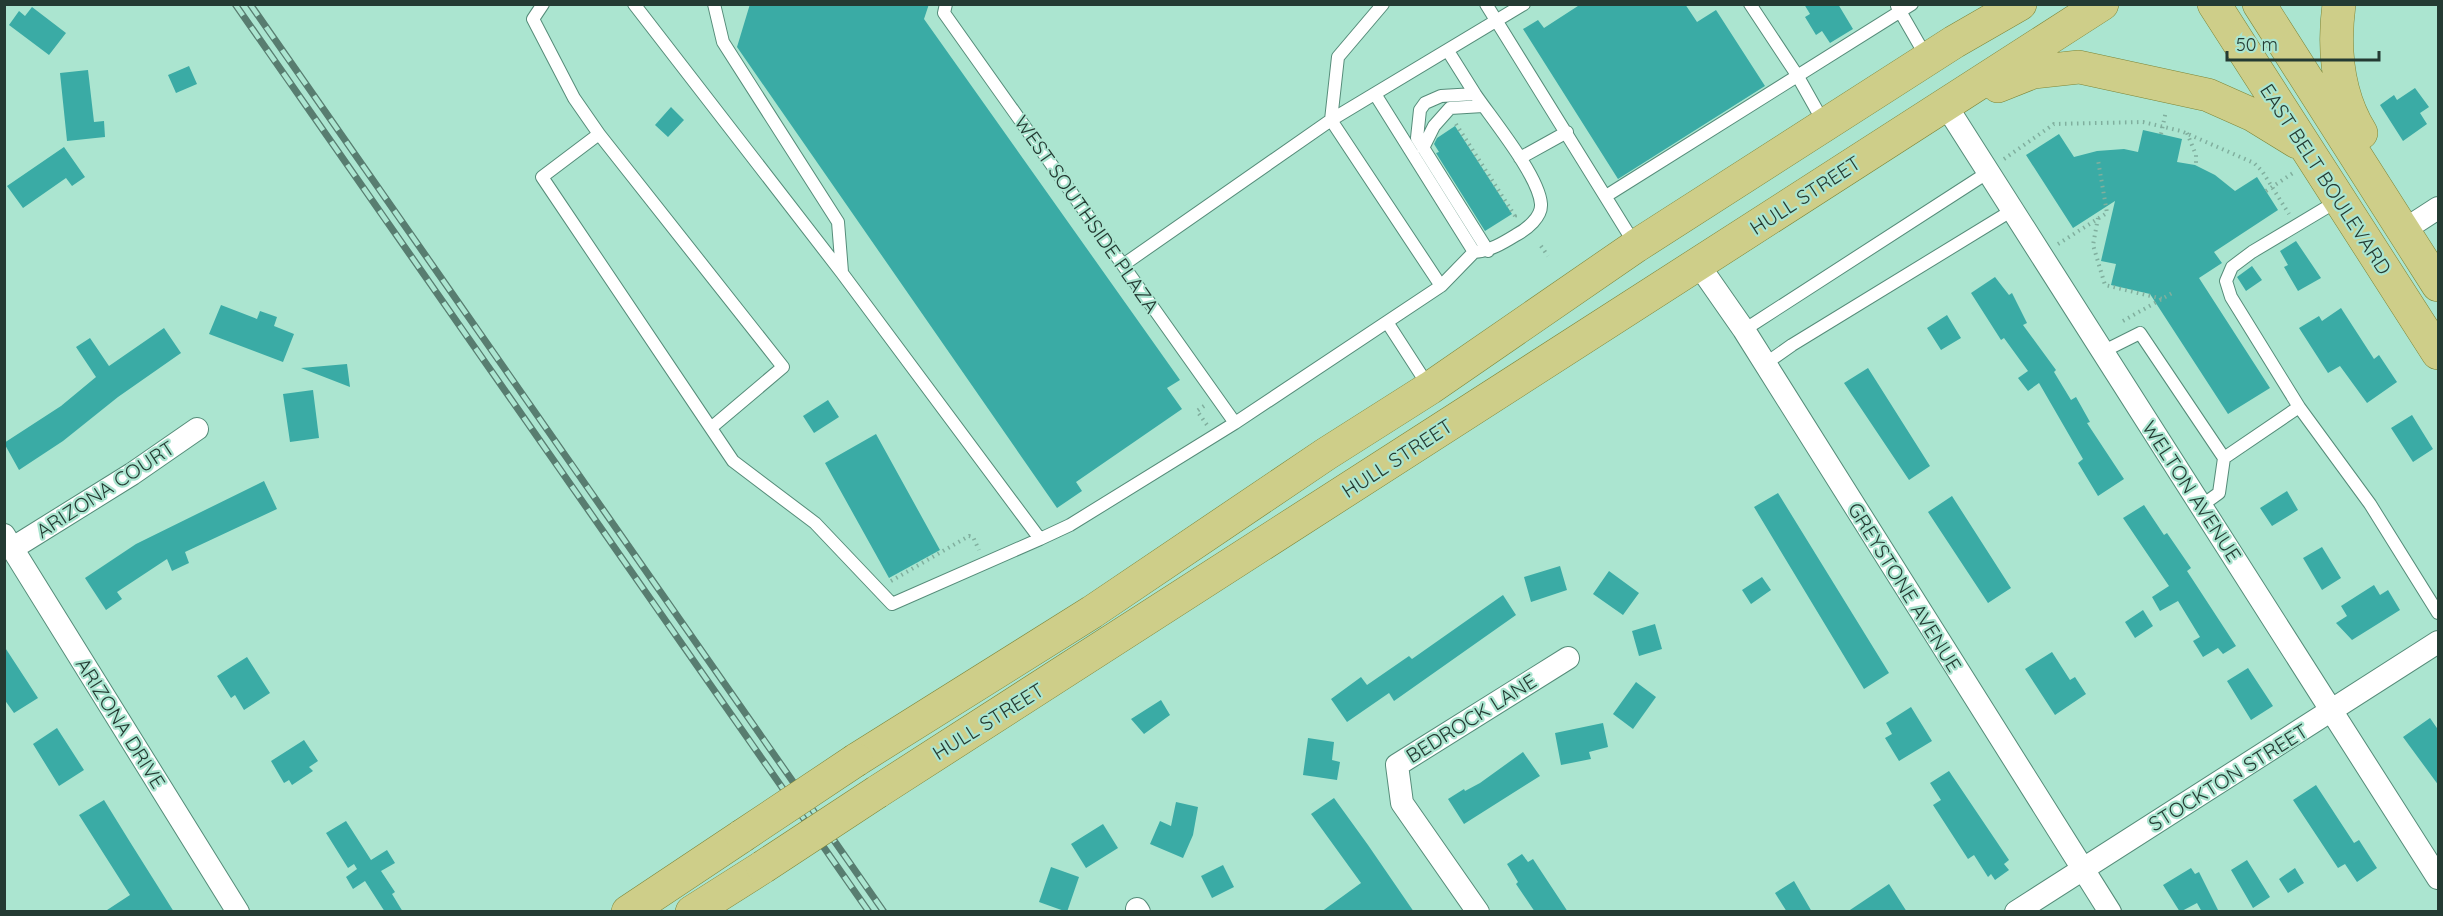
<svg xmlns="http://www.w3.org/2000/svg" width="2443" height="916" font-family="Quicksand,sans-serif">
<style>
.building{fill:#3aaba5}
.lines{fill:none;stroke-linecap:round;stroke-linejoin:round}
.lane-casing{stroke:#558c79;stroke-width:14}
.street-casing{stroke:#558c79;stroke-width:24}
.primary-casing{stroke:#7d8638;stroke-width:34}
.path{stroke:#80af9e;stroke-width:4;stroke-dasharray:1.5 4.5;stroke-linecap:butt}
.lane{stroke:#fff;stroke-width:12}
.street{stroke:#fff;stroke-width:22}
.primary{stroke:#cece89;stroke-width:33}
.rail-casing{stroke:#587d70;stroke-width:7}
.rail{stroke:#abe5d0;stroke-width:4.5;stroke-dasharray:14;stroke-linecap:butt}
.primary-bridge-casing{stroke:#7d8638;stroke-width:34;stroke-linecap:butt}
.primary-bridge{stroke:#cece89;stroke-width:33}
.labels{text-anchor:middle;dominant-baseline:central;stroke-width:4.5;stroke-linejoin:round;paint-order:stroke}
.street-label{font-size:20px;fill:#243b33;stroke:#abe5d0}
</style>
<rect width="100%" height="100%" fill="#abe5d0"/>
<!-- building -->
<path class="building" d="M750,4H929L924,19L1180,380L1167,388L1182,409L1076,482L1082,491L1057,508L737,47Z
M1581,4H1685L1697,22L1716,10L1765,86L1618,179L1523,29L1538,20L1544,28Z
M1804,4H1838L1853,29L1830,43L1822,31L1816,35L1805,17L1810,14Z
M32,7L66,33L49,55L9,25L19,11L25,16Z
M189,66L197,84L176,93L168,75Z
M88,70L94,122L104,121L105,137L67,141L60,73Z
M2415,88L2429,107L2420,113L2427,124L2403,141L2380,105L2394,95L2397,100Z
M671,107L684,120L668,137L655,125Z
M1455,126L1512,214L1485,231L1436,153L1439,152L1434,144L1437,138Z
M2143,130L2182,139L2177,162L2195,165L2215,175L2235,191L2257,177L2278,210L2214,252L2222,263L2199,278L2270,388L2228,414L2150,294L2111,285L2116,264L2101,261L2115,201L2073,228L2026,155L2059,134L2074,157L2097,151L2124,149L2138,152Z
M64,147L85,177L72,186L66,178L23,208L7,186Z
M2296,241L2321,278L2298,291L2284,267L2288,265L2280,251Z
M2252,266L2262,280L2246,291L2237,277Z
M1995,277L2009,295L2012,293L2027,323L2023,325L2056,370L2054,372L2071,400L2076,397L2090,422L2087,423L2124,479L2098,496L2078,463L2083,459L2039,383L2028,391L2018,378L2028,371L2004,338L2001,340L1971,293Z
M221,305L257,319L260,311L277,317L274,326L294,334L283,362L209,334Z
M2341,308L2374,359L2379,355L2397,382L2367,403L2340,366L2328,373L2299,328L2319,316L2322,321Z
M1947,315L1961,338L1941,350L1927,328Z
M164,328L181,353L118,397L63,441L19,470L4,443L61,406L96,377L76,347L90,338L109,366Z
M347,364L350,387L301,368Z
M1868,368L1930,466L1909,480L1844,383Z
M313,390L319,438L290,442L283,394Z
M828,400L839,417L814,433L803,416Z
M2412,415L2433,449L2413,462L2391,428Z
M876,434L940,550L889,578L825,463Z
M264,481L277,509L185,552L189,563L172,571L167,559L117,592L122,599L106,610L85,578L136,544Z
M2287,491L2298,510L2272,526L2260,508Z
M1778,493L1889,673L1864,689L1754,507Z
M1952,496L2011,588L1988,603L1928,512Z
M2144,505L2164,535L2167,533L2191,568L2187,571L2236,646L2223,654L2218,648L2203,657L2193,641L2200,637L2178,601L2160,611L2152,597L2169,586L2123,518Z
M2322,547L2341,578L2322,590L2303,558Z
M1560,566L1567,590L1531,602L1524,577Z
M1609,571L1639,593L1623,615L1593,594Z
M1762,577L1771,590L1751,604L1742,590Z
M2374,585L2380,595L2388,590L2400,610L2352,640L2336,623L2347,616L2341,606Z
M1503,595L1516,615L1394,701L1389,693L1347,722L1331,699L1361,677L1367,685L1409,656L1412,659Z
M2143,610L2153,626L2135,638L2125,622Z
M1655,624L1662,649L1639,656L1632,631Z
M4,646L38,698L14,713L4,699Z
M2052,652L2070,680L2075,677L2086,694L2055,715L2025,669Z
M247,657L270,693L244,710L235,695L231,698L217,676Z
M2248,668L2273,706L2251,720L2227,681Z
M1636,682L1656,697L1633,729L1613,714Z
M1161,700L1170,715L1144,734L1131,719Z
M1911,707L1932,741L1899,761L1885,738L1892,734L1886,723Z
M2430,718L2439,731V786L2403,737Z
M1603,723L1608,747L1589,752L1591,759L1561,765L1555,733Z
M57,728L84,770L59,786L33,744Z
M1308,738L1334,742L1332,760L1340,762L1337,780L1303,775Z
M304,740L318,761L309,767L313,771L292,785L289,780L284,783L271,761Z
M1523,752L1540,776L1464,824L1448,799L1464,789L1465,791L1480,783Z
M1949,771L2009,860L2004,864L2009,870L1995,880L1991,874L1988,877L1974,855L1968,859L1933,805L1941,800L1930,783Z
M2316,785L2354,843L2359,840L2377,868L2357,882L2345,864L2338,868L2293,800Z
M1334,798L1368,845L1414,912H1321L1361,883L1311,814Z
M104,800L130,842L174,912H104L130,895L79,815Z
M1176,802L1198,807L1193,835L1183,858L1150,844L1160,821L1171,826Z
M346,821L371,860L387,850L395,863L381,871L395,892L392,894L403,912H385L365,881L353,889L346,877L357,869L354,864L348,868L326,833Z
M1103,824L1118,848L1086,868L1071,844Z
M1522,854L1528,862L1533,859L1568,912H1535L1516,884L1518,882L1507,864Z
M2247,860L2270,897L2253,908L2231,870Z
M1223,865L1234,887L1212,898L1201,876Z
M1051,867L1079,877L1067,912L1039,902Z
M2191,868L2195,874L2199,872L2219,912H2202L2197,903L2180,912L2163,885Z
M2295,868L2304,883L2288,893L2279,879Z
M1794,881L1812,912H1787L1775,893Z
M1889,884L1907,912H1847Z"/>
<g class="lines">
<defs>
<path id="lane" d="M543,4L533,19L574,98L599,134L542,177L733,461L815,523L892,604L1040,539
M634,4L842,273L1040,539L1070,525L1235,423L1441,286L1331,120L1338,57L1383,4
M714,4L723,42L838,222L842,272
M946,4L944,13L1235,423
M1486,4L1636,246
M1750,4L1797,75L1824,123
M1897,6L1927,58
M1448,51L1475,94
M1375,94L1474,252C1490,251 1503,243 1516,235C1527,229 1542,217 1541,204C1539,176 1492,119 1475,94L1441,96L1425,103L1420,110L1417,138L1488,251
M599,134L783,367L712,427
M1423,148L1434,126L1450,108L1483,106
M1520,158L1567,132
M1606,196L1912,4
M1123,265L1331,120L1524,4
M1441,286L1474,252
M1387,322L1429,387
M1744,330L1987,173
M2102,352L2140,333L2224,458L2219,493L2201,506
M1765,364L1792,345L2011,211
M2299,407L2370,504L2438,613
M2224,458L2299,407L2231,297L2226,281L2232,267L2252,252L2339,200"/>
<path id="street" d="M1945,104L2438,878
M2404,230L2438,208
M1698,264L1744,330L2110,912
M4,535L238,912
M13,548L132,474L197,429
M1137,909L1139,912
M1478,912L1402,803L1397,765L1568,658
M2016,912L2438,642"/>
<path id="primary" d="M2214,4L2438,353
M2259,4L2438,285
M2339,4C2333,50 2337,94 2361,133
M1998,86L2033,72L2079,67L2208,95L2253,115L2297,142
M856,760L1092,612L1326,454L1430,388L1636,246L1954,42L2020,4
M877,792L2102,4
M628,912L742,836
M692,912L763,867"/>
</defs>
<!-- lane casing -->
<use href="#lane" class="lane-casing"/>
<!-- street casing -->
<use href="#street" class="street-casing"/>
<!-- primary casing -->
<use href="#primary" class="primary-casing"/>
<!-- path -->
<path class="path" d="M1456,124L1515,216L1512,218
M2187,133L2196,155V167
M2161,134L2166,111
M2004,159L2054,124L2143,122L2181,131L2254,163L2262,171L2289,214
M2266,191L2293,173
M2098,218L2093,245L2105,285L2163,299
M2058,244L2107,213L2098,160
M1541,246L1548,256
M2123,321L2174,292
M1204,406L1197,411L1207,425
M891,581L969,536L973,537L979,550"/>
<!-- lane -->
<use href="#lane" class="lane"/>
<!-- street -->
<use href="#street" class="street"/>
<!-- primary -->
<use href="#primary" class="primary"/>
<defs>
<path id="rail" d="M235,4L869,912
M250,4L884,912"/>
</defs>
<!-- rail casing -->
<use href="#rail" class="rail-casing"/>
<!-- rail -->
<use href="#rail" class="rail"/>
<defs>
<path id="primary-bridge" d="M742,836L856,760
M763,867L877,792"/>
</defs>
<!-- primary-bridge casing -->
<use href="#primary-bridge" class="primary-bridge-casing"/>
<!-- primary-bridge -->
<use href="#primary-bridge" class="primary-bridge"/>
</g>
<g class="labels">
<!-- street labels -->
<g class="street-label">
<text transform="translate(2326 179) rotate(57)">EAST BELT BOULEVARD</text>
<text transform="translate(1805 195) rotate(-33)">HULL STREET</text>
<text transform="translate(1087 214) rotate(55)">WEST SOUTHSIDE PLAZA</text>
<text transform="translate(1397 458) rotate(-33)">HULL STREET</text>
<text transform="translate(105 489) rotate(-33)">ARIZONA COURT</text>
<text transform="translate(2192 491) rotate(57)">WELTON AVENUE</text>
<text transform="translate(1905 587) rotate(58)">GREYSTONE AVENUE</text>
<text transform="translate(1471 718) rotate(-32)">BEDROCK LANE</text>
<text transform="translate(988 721) rotate(-32)">HULL STREET</text>
<text transform="translate(121 723) rotate(58)">ARIZONA DRIVE</text>
<text transform="translate(2228 777) rotate(-32)">STOCKTON STREET</text>
</g>
</g>
<!-- border -->
<rect width="2443" height="916" fill="none" stroke="#243b33" stroke-width="12"/>
<!-- scale -->
<path d="M2227 51v9h152v-9" fill="none" stroke="#243b33" stroke-width="3"/>
<text x="2236" y="51" font-size="18" fill="#243b33" stroke="#abe5d0" stroke-width="4.5" paint-order="stroke">50 m</text>
</svg>
